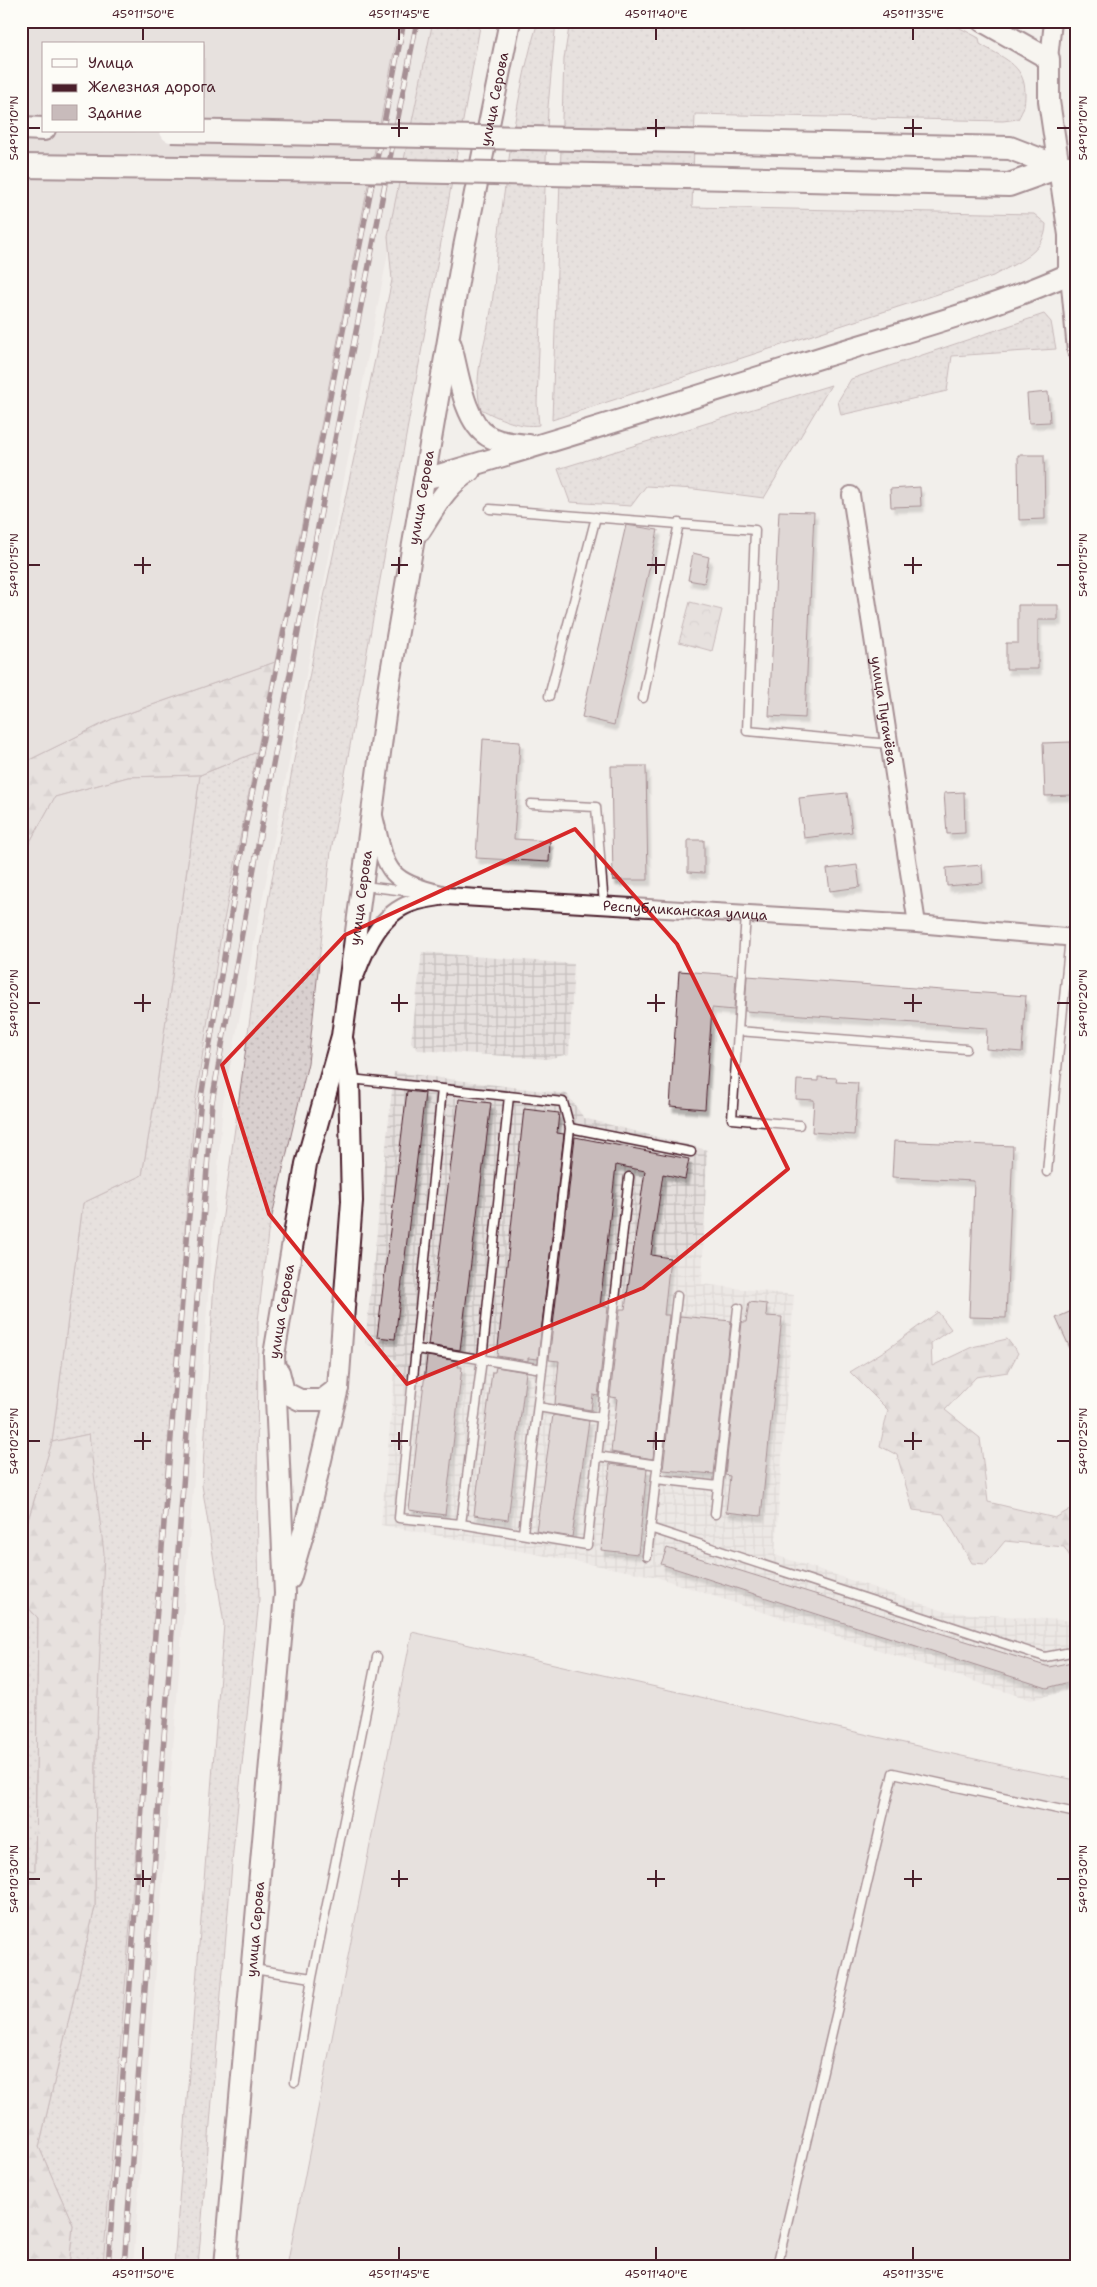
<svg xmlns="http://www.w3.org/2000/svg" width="1097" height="2287" font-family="'Shantell Sans',sans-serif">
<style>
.built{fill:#e5dfdd}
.industrial{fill:url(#industrial-grid)}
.grass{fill:url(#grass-dots);stroke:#92787d}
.forest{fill:url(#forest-firs);stroke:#92787d}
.park{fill:url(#park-crowns);stroke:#92787d}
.garden{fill:#d9d0cf;stroke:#92787d;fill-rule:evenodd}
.building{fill:#c8bbbb;stroke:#4a1f2b;filter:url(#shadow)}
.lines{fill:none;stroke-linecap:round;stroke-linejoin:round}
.service-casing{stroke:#4a1f2b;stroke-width:11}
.minor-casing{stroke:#4a1f2b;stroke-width:20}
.tertiary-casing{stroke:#4a1f2b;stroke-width:24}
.secondary-casing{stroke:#4a1f2b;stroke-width:26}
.service{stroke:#fdfcf7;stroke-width:8}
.minor{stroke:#fdfcf7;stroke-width:16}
.tertiary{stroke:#fdfcf7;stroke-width:20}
.secondary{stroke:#fdfcf7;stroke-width:22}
.rail-casing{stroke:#4a1f2b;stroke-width:5.5}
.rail{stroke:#fdfcf7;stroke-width:4;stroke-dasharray:11;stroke-linecap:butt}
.secondary-bridge-casing{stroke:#4a1f2b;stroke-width:26;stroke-linecap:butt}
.secondary-bridge{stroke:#fdfcf7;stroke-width:22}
.marked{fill:none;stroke:#d62828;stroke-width:4;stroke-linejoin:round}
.ticks{fill:none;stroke:#4a1f2b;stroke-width:2}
.labels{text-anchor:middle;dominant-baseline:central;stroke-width:4;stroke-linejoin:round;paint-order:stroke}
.street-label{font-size:14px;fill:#4a1f2b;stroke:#fdfcf7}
.neatline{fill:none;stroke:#4a1f2b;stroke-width:2}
.ticks-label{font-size:12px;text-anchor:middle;fill:#4a1f2b}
</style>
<defs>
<pattern id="industrial-grid" width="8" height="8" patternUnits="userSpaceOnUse" patternTransform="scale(1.25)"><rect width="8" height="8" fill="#e5dfdd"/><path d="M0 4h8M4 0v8" fill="none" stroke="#c6bfbe"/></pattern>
<pattern id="grass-dots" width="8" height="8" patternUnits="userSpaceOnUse" patternTransform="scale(1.25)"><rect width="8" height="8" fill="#d9d0cf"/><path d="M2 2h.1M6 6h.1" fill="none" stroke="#bcb2b2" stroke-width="1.8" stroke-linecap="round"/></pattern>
<pattern id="forest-firs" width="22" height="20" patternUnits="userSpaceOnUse" patternTransform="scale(1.25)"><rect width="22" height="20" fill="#d9d0cf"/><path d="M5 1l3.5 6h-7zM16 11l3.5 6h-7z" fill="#bcb2b2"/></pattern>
<pattern id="park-crowns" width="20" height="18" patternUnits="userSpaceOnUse" patternTransform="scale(1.25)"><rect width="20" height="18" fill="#d9d0cf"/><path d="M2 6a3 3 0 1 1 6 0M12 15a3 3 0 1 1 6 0" fill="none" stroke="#bcb2b2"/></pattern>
<filter id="shadow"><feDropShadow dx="3" dy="5.5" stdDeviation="1" flood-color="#0004"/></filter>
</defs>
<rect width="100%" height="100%" fill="#f2efeb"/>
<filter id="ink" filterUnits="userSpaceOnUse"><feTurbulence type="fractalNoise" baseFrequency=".02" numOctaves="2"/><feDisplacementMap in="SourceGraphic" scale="10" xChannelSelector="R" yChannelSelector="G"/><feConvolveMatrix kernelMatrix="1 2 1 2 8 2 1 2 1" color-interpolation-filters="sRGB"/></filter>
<g filter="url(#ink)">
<!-- built -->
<path class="built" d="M400,21H433L223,1102L133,2266H103L195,1103L221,935Z"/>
<!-- industrial -->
<path class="industrial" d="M422,952L574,964L569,1054L547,1059L418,1050L411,1042Z
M394,1072L567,1094L584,1118L707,1150L702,1284L794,1295L775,1555L947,1612L1076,1621V1688L1031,1700L653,1576L381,1525L396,1360L365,1343Z"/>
<!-- grass -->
<path class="grass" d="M433,21H481L331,851L308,1063L268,1233L258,1321L257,1498L259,1600L233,1852L198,2266H174L224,1624L202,1485L214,1281L260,945L323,602L392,280L388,236Z
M538,21H556L548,107L537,403L539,425C519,428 498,418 481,409C471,375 488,337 492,304C496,277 496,250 500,224C509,156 518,86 538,21Z
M570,21H947L979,38L980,44C1001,57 1025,64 1025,93C1025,104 1024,109 1018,119L1003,121L695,114L692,207L1034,214L1046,224C1046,253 1015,263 993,276L552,420L564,59Z
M1044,314L1051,322L1056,349L952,356L947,391L841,415L838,401L851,379Z
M831,385L764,498L694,489L646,486L631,506L570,502L558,469Z
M257,752L221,935L195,1103L103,2266H69L73,2225L39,2147L95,1907L96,1744L89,1434L52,1442L83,1203L142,1175L155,1098L200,775Z
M21,1600L38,1618L35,1871L21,1869Z
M21,1949L28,1951L21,1991Z"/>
<!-- forest -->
<path class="forest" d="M275,662L257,752L200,775L128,777L55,797L21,858V764L112,719Z
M938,1312L951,1329L931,1343L932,1366L972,1347L1007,1339L1018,1353L1008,1372L976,1377L945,1410L980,1438L988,1502L1055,1518L1076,1506V1566L1064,1547L1005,1541L986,1564L972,1563L943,1514L913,1510L897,1455L880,1446L888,1410L850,1372L889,1348Z
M89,1434L104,1553L96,1744L95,1907L39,2147L73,2225L69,2266H21V1991L28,1952L21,1949V1869L35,1871L38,1618L21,1600V1523H27L52,1442Z"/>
<!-- park -->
<path class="park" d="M690,602L722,610L712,651L679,642Z"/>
<!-- garden -->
<path class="garden" d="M21,21H400L275,662L112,719L21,764ZM44,44H204V131H44Z
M200,775L155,1098L142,1175L83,1203L52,1442L27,1523H21V858L55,797L128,777Z
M412,1632L1015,1768L1076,1780V2266H287Z"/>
<!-- building -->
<path class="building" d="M1048,392L1050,422L1029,423L1027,394Z
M1018,455H1044L1045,519L1019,520Z
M920,487L921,506L891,507L890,489Z
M779,511L814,512L805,718L769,716Z
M626,525L658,530L614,725L582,717Z
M693,553L709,557L704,583L688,580Z
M1018,605H1058V620H1038V669H1006V643H1018Z
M483,739L520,742L514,839L550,841L549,862L476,858Z
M1071,742L1073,795L1045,796L1043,743Z
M611,766H646L648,880H613Z
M964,792L965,833L947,834L944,793Z
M847,793L852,832L804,838L799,798Z
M688,840H704V873L688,872Z
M857,865L860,887L830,891L827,869Z
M982,865L983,883L947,886L946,868Z
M679,971L736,975L734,1010L712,1008L705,1109L670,1106Z
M747,976L1026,996L1022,1052L986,1049L987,1028L745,1011Z
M818,1077L837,1078L836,1082L858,1083L854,1135L812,1132L814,1100L796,1099L797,1080L818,1081Z
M407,1091L425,1093L395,1339L377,1337Z
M459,1099L491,1103L460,1350L428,1345Z
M524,1109L559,1113L557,1133L564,1134L538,1359L528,1358V1361L497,1356Z
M575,1137L689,1159L685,1179L663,1174L651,1255L670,1258L664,1315H669L653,1459L611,1452L617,1398L610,1397L620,1309H625L645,1171L616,1165L600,1306L608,1307L598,1396L593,1395L591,1410L555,1404L559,1361L549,1360Z
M894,1141L1013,1146L1006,1318L969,1317L974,1181L892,1177Z
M749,1302L767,1304L766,1316L782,1317L761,1516L726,1512L730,1476L725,1475L742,1322H746Z
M1076,1309V1361L1056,1318Z
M680,1316L731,1321L714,1474L663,1470Z
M427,1356L459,1361L458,1367H462L445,1515L409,1510Z
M496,1367L526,1372L508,1520L474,1515L492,1372H495Z
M553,1415L589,1421L572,1537L536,1531Z
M610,1464L647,1469L638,1554L601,1550Z
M667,1548L1049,1667L1076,1661V1680L1047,1688L661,1564Z"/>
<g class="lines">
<defs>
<path id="service" d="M490,509L755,530L747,731L889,744
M549,696L596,517
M643,698L679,523
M531,804L596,807L604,905
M364,886L414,892
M746,915L732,1119L799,1125
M738,1031L966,1049
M351,1079L563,1102L570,1128L691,1152
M442,1089L399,1518L461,1524L587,1545L629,1177
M1047,1172L1070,937
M417,1349L542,1369
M538,1407L602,1418
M597,1456L658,1465
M656,1479L718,1486
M715,1514L738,1308
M461,1524L482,1359L509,1096
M650,1528L1045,1657L1076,1651
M523,1533L570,1128
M647,1556L677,1296
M253,1969L312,1978L377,1657
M295,2082L312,1978
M777,2266L893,1773L1076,1813"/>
<g id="minor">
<path d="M1049,59L1053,21"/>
<path d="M1069,274L1076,351"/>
<path id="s1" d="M851,495L917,924"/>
<path d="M374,816C387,870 384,880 442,894"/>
<path id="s2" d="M356,974C366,947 381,913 412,903C423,899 435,898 446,896L917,924L1076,938"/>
</g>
<g id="tertiary">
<path d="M451,345C458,371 464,422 488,436C500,443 516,444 529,445"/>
<path d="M425,479C559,440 692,398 826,356C907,331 991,309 1069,274V235L1049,101V59L982,21"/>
<path d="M420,531C435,508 446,485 470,471"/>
<path d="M279,1372L284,1392L300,1400H322L338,1388"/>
<path d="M290,1579L305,1527L338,1388L352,1201L349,1079L343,1042"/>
<path id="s3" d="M225,2266L285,1594L274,1355L306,1164L342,1036L390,678L464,247L510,21"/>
</g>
<path id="secondary" d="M21,128L44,129
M732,142L1010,148L1059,167H1076
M731,178L1009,185L1059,167"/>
</defs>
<!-- service casing -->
<use href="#service" class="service-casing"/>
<!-- minor casing -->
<use href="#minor" class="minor-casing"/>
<!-- tertiary casing -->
<use href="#tertiary" class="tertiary-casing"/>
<!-- secondary casing -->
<use href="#secondary" class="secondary-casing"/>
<!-- service -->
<use href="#service" class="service"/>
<!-- minor -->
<use href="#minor" class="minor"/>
<!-- tertiary -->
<use href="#tertiary" class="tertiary"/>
<!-- secondary -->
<use href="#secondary" class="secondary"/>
<defs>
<path id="rail" d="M108,2266L130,1985L147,1732L189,1216L201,1098L245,829L404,21
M124,2266L212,1102C275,741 346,381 417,21"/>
</defs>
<!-- rail casing -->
<use href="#rail" class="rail-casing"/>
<!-- rail -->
<use href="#rail" class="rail"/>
<defs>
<path id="secondary-bridge" d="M171,131L732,142
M21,166L356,170L731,178"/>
</defs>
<!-- secondary-bridge casing -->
<use href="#secondary-bridge" class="secondary-bridge-casing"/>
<!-- secondary-bridge -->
<use href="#secondary-bridge" class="secondary-bridge"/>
</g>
</g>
<!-- marked area -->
<path d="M0 0H1097V2287H0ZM575,829L677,944L788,1169L643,1288L407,1384L269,1214L222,1065L345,935Z" fill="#f2efeb" fill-opacity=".55" fill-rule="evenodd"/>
<path class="marked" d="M575,829L677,944L788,1169L643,1288L407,1384L269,1214L222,1065L345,935Z"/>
<!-- ticks -->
<path class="ticks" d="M143,28V40M399,28V40M656,28V40M913,28V40M399,119V137M656,119V137M913,119V137M28,128H40M391,128H408M647,128H665M904,128H922M1057,128H1070M143,557V574M399,557V574M656,557V574M913,557V574M28,565H40M134,565H151M391,565H408M647,565H665M904,565H922M1057,565H1070M143,994V1012M399,994V1012M656,994V1012M913,994V1012M28,1003H40M134,1003H151M391,1003H408M647,1003H665M904,1003H922M1057,1003H1070M143,1432V1450M399,1432V1450M656,1432V1450M913,1432V1450M28,1441H40M134,1441H151M391,1441H408M647,1441H665M904,1441H922M1057,1441H1070M143,1870V1887M399,1870V1887M656,1870V1887M913,1870V1887M28,1879H40M134,1879H151M391,1879H408M647,1879H665M904,1879H922M1057,1879H1070M143,2247V2260M399,2247V2260M656,2247V2260M913,2247V2260"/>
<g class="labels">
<!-- street labels -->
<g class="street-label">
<text stroke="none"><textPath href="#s3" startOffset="2190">улица Серова</textPath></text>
<text stroke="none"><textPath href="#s3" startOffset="1785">улица Серова</textPath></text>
<text stroke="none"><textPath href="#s1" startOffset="218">улица Пугачёва</textPath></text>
<text stroke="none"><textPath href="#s3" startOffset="1380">улица Серова</textPath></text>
<text stroke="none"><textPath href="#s2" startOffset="368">Республиканская улица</textPath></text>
<text stroke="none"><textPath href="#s3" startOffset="958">улица Серова</textPath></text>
<text stroke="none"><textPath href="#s3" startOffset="338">улица Серова</textPath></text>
</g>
</g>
<!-- margin -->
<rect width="1097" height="2287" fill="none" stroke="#fdfcf7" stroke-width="55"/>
<!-- legend -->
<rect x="42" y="42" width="162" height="90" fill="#fdfcf7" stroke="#b5a4a5"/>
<rect x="52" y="59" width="25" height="8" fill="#fdfcf7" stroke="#b5a4a5"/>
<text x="88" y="68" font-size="15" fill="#4a1f2b">Улица</text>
<rect x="52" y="84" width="25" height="8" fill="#4a1f2b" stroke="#b5a4a5"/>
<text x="88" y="92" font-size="15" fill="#4a1f2b">Железная дорога</text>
<rect x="52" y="105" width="25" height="15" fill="#c8bbbb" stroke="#b5a4a5"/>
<text x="88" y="118" font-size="15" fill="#4a1f2b">Здание</text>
<rect x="28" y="28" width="1042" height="2232" class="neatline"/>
<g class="ticks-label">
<text x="143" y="18">45°11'50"E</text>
<text x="399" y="18">45°11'45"E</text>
<text x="656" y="18">45°11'40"E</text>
<text x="913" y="18">45°11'35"E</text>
<text transform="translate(1083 128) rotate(-90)" y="4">54°10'10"N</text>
<text transform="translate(14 128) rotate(-90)" y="4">54°10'10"N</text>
<text transform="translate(1083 565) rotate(-90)" y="4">54°10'15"N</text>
<text transform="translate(14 565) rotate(-90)" y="4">54°10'15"N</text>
<text transform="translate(14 1003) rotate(-90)" y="4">54°10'20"N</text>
<text transform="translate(1083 1003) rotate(-90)" y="4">54°10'20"N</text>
<text transform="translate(1083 1441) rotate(-90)" y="4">54°10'25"N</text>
<text transform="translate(14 1441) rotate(-90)" y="4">54°10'25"N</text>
<text transform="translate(1083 1879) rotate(-90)" y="4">54°10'30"N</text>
<text transform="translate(14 1879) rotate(-90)" y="4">54°10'30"N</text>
<text x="143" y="2278">45°11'50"E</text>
<text x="399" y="2278">45°11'45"E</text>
<text x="656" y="2278">45°11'40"E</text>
<text x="913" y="2278">45°11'35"E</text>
</g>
</svg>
